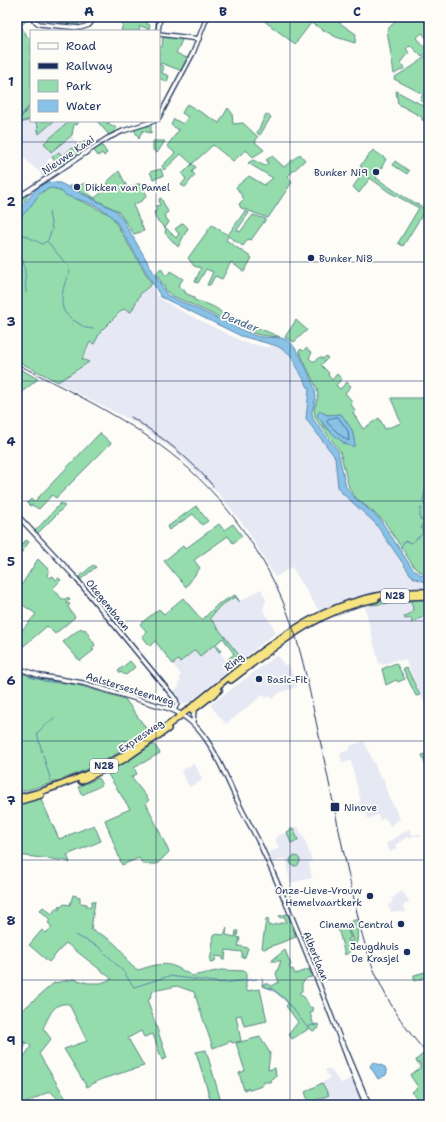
<svg xmlns="http://www.w3.org/2000/svg" width="446" height="1122" font-family="'Shantell Sans',sans-serif">
<style>
.built{fill:#e6e8f3}
.green{fill:#94dcab;stroke:#588684;fill-rule:evenodd}
.water{fill:#88c2e7;stroke:#5c87b0}
.lines{fill:none;stroke-linecap:round;stroke-linejoin:round}
.shore{stroke:#476a95;stroke-width:1}
.stream{stroke:#5c87b0;stroke-width:1}
.secondary-casing{stroke:#1b2f5e;stroke-width:6}
.highway-casing{stroke:#1b2f5e;stroke-width:8}
.secondary{stroke:#fdfcf7;stroke-width:3.5}
.highway{stroke:#f6e381;stroke-width:5}
.rail{stroke:#1b2f5e;stroke-width:1}
.grid{fill:none;stroke:#1b2f5e;stroke-width:1;stroke-opacity:0.55}
.poi-dot{fill:#1b2f5e;stroke:#fdfcf7;stroke-width:1.5}
.labels{text-anchor:middle;dominant-baseline:central;stroke-width:3.5;stroke-linejoin:round;paint-order:stroke}
.shield{fill:#fdfcf7;stroke:#5f6c8c;stroke-width:1}
.shield-label{font-size:9px;font-weight:bold;fill:#1b2f5e}
.street-label{font-size:10px;fill:#1b2f5e;stroke:#fdfcf7}
.poi-label{font-size:10px;fill:#1b2f5e;stroke:#fdfcf7;text-anchor:end}
.water-label{font-size:11px;font-style:italic;fill:#3c5b87;stroke:#fdfcf7}
.neatline{fill:none;stroke:#1b2f5e;stroke-width:1.5}
.grid-label{font-size:13px;text-anchor:middle;font-weight:bold;fill:#1b2f5e}
</style>
<rect width="100%" height="100%" fill="#fdfcf7"/>
<filter id="ink" filterUnits="userSpaceOnUse"><feTurbulence type="fractalNoise" baseFrequency=".025" numOctaves="2"/><feDisplacementMap in="SourceGraphic" scale="8" xChannelSelector="R" yChannelSelector="G"/><feConvolveMatrix kernelMatrix="1 2 1 2 8 2 1 2 1" color-interpolation-filters="sRGB"/></filter>
<g filter="url(#ink)">
<!-- built -->
<path class="built" d="M29,120L34,122L39,133L54,121H70L51,152L71,135L77,144L62,157L58,153L48,160L46,164L53,174L44,179L37,169H35L17,150V135L21,130V123Z
M151,284L159,298L177,309L244,342L265,347L277,346L290,354L309,389L310,397L306,410L322,438L335,457L338,487L342,493L375,523L405,569L414,578L429,583V590L404,589L366,594L354,597L319,611L292,567L275,577L246,528L219,494L175,451L136,423L58,383L88,363L82,359L90,342L94,343L101,331Z
M261,589L266,600L263,610L276,632L243,659L210,618L220,606L235,597L239,602Z
M412,601L413,609L411,614L404,617L411,618L412,622L429,613V706L428,703L425,704L405,659L400,661L398,659L383,665L379,663L365,608L371,602V605Z
M214,645L232,668L190,702L183,704L179,702L172,693L180,686L178,683L181,681L179,678L181,675L173,664L178,660L181,662L195,650Z
M277,655L284,665L289,664L297,687L281,692L272,699L270,696L266,698L263,695L226,724L210,705Z
M364,741L381,779L384,778L386,790L400,819L390,826L386,819L383,818L381,821L377,815L368,819L362,804L348,807V805L361,802L351,761L342,763L340,753L350,750V746Z
M193,764L195,765L202,779L201,781L189,787L181,771Z
M297,826L304,838L312,861L309,863L312,878L290,883L287,866L288,865L285,858L272,863L268,853L279,848L275,838Z
M410,828L412,835L421,834V836H413L409,838L408,836L395,845L397,848L390,852L386,844Z
M402,891L409,901L404,905L403,909H406V912H390L391,909L387,907L393,901L391,899Z
M329,1068L341,1083L353,1078L364,1105H319L318,1100L329,1095L322,1083L330,1078L325,1070Z"/>
<!-- green -->
<path class="green" d="M17,17H28L29,19L17,28Z
M64,17H67L83,27L60,26Z
M125,17H145L148,19L146,23L150,25L149,29L140,26L139,31H121Z
M256,17H331L356,34L355,43L336,37L311,23L295,44L263,20Z
M399,17H428L424,21L429,26V41L422,33L416,38L428,51L422,57L410,45L406,49L410,53L406,55L400,63L405,68L394,74L387,30Z
M21,26L28,38L31,37V104L18,119L21,128L17,134V29Z
M163,37L183,38L176,53L189,59L182,71L161,63L160,65L164,67L162,73L169,76L167,82L159,78V47H162Z
M427,54L429,55V121L422,120V117L398,104L396,91L426,107L428,105L420,100L423,94L394,79L395,77C409,68 416,66 427,54Z
M187,104L219,123L228,108L232,113L233,124L243,123L258,137L255,142L264,150L253,157L246,150L233,161L213,145L192,164L181,154L164,170L162,166L175,153L167,146L179,130L171,125L174,119L183,124L188,117L182,113Z
M31,105V119L20,122L19,120Z
M266,114L271,117L260,135L257,133Z
M35,121H54L39,134L38,127Z
M70,121H79L77,125L74,124L72,135L51,152L44,143Z
M97,121H107V124L111,121L109,123L112,127L113,125L116,128L115,132L109,135Z
M149,125H151V133L142,131L139,139L134,129Z
M86,141L92,147L85,151L80,145Z
M153,141H165L157,153L153,150Z
M77,144L83,153L62,167L60,164L57,165L52,157L59,152L62,156Z
M101,144L107,153L104,156L102,153L98,156L93,149Z
M373,150L386,159L376,178L401,195L429,211V215L424,212L403,246L398,243L419,208L389,192L370,178L359,193L353,187L365,170L360,166Z
M300,154L305,160L288,176L292,182L268,218L241,208L239,204L244,199L236,187L249,176L264,185L273,178L248,163L253,160L265,166L268,162L266,160L272,156L284,167Z
M395,161L409,171L407,174L393,165Z
M192,164L196,167L192,172L195,175L185,187L181,185L186,179L182,174Z
M161,169L163,176L153,179L150,172Z
M119,171L128,189L137,184H140L147,195L143,200L133,205L144,231L134,234L118,211L69,186H78L85,183L89,194L95,198L109,186L107,182Z
M53,188L111,215L152,284L141,293L131,312L123,309L101,331L94,344L90,342L82,359L89,362L58,382L17,361V219C31,211 36,189 53,188Z
M29,193L25,201L17,209V199Z
M161,198L168,212L164,215L169,222L165,228L156,219L154,212L157,211L156,206L160,205L159,199Z
M245,211L249,213L237,230L240,232L253,215L266,219L251,240L248,239L243,246L228,236L226,240L252,258L244,272L231,262L222,279L215,276L210,285H207L213,272L206,269L198,283L195,282L201,268L194,266L188,258L212,225L228,235Z
M183,223L188,228L178,247L165,233L166,228L176,238L179,234L175,229Z
M161,268L165,275H168L170,271L183,279L178,286L185,291V293L194,297V300C207,304 222,307 227,321L171,295L167,292L156,273Z
M296,320L307,330L294,342L285,337Z
M251,325L280,337C268,336 259,336 248,331Z
M306,348L312,353L309,358L312,361H315L320,357L323,359L326,356L328,358L321,365L329,373L328,375L332,380L337,374L342,379L336,385L340,389L347,382L351,386L345,393L352,401L350,403L355,410L353,413L363,429L379,418L385,429L401,423L391,398H429V575L419,571L414,567L384,521L355,497L349,488L340,451L315,418L314,409L318,397L317,389L299,351L301,349L303,351ZM324,413L327,415L341,414L352,430L355,445H346L324,426L321,420Z
M17,367L38,379L17,396Z
M100,433L111,443L56,498L52,495L39,509L32,505L30,506L27,503L31,499L34,502Z
M61,503L65,506L37,534L35,531Z
M196,506L208,521L202,525L193,514L169,530L167,527Z
M219,524L224,530L233,524L242,536L233,543L228,536L194,560L200,568L186,587L164,561L183,546L185,549Z
M26,540L29,542L17,559V543L21,546Z
M38,559L49,570L47,575L49,578L53,576L56,580L59,578L61,580L53,588L62,599H66L68,597L70,599L66,603L70,604L68,607L75,617L55,634L47,626L19,650L17,649V636L36,614L17,601V592Z
M93,565L96,567L80,580L78,578Z
M235,595L240,602L235,597L220,606L210,618L239,655L230,661L228,659L234,654L223,638L216,644L221,651L219,652L214,645L200,656L195,650L180,662L178,660L173,664L155,641L150,646L142,636L147,632L140,624L159,609L164,614L183,598L202,620L218,604Z
M429,598V613L412,623L411,618L405,619L404,617L411,613L413,609L411,601L371,605V603L384,600Z
M81,628L83,630L85,629L95,645L92,649L94,650L80,661L63,642Z
M130,661L135,667L126,675L118,671Z
M396,663L405,679L398,682L396,680L386,685L382,669Z
M407,668L420,695L416,696L403,669Z
M17,672L40,679L78,685L125,699L148,731L157,727C152,732 145,734 139,739C103,765 61,783 17,792Z
M154,744L160,753L134,768L137,774L131,777L149,800L146,803L169,852L157,864H143L139,858L122,865L105,820L130,809L107,773Z
M426,754L429,756V775L422,755Z
M98,778L102,785L82,795L78,787Z
M41,799L59,839L94,825L101,841L67,855L70,862L69,863L68,861L17,855V805Z
M293,828L298,840L291,843L287,832Z
M290 861a5 5 0 1 1 10 0a5 5 0 1 1-10 0Z
M73,895L80,897V903L87,904V907H91L92,901H95L91,930C101,934 111,939 118,947C127,956 125,963 138,970C164,962 168,961 192,976L221,970L246,971V991L260,989L267,1021L244,1026L241,1015L236,1016L241,1041L232,1043L231,1041L213,1048L194,992L177,986L153,991L148,1002L167,1058L162,1060L153,1034L144,1037L141,1031L128,1038L144,1066L102,1079L87,1087L64,1049L87,1041L69,1004C53,1002 50,1015 43,1028L51,1039L39,1054L66,1099L61,1102L50,1091L22,1105H17V1051L24,1057L31,1046L17,1037V1012L19,1013L54,983L74,979L88,983H101L112,979L66,943L49,962L29,945L42,930L46,933L52,927L48,923L50,920L40,910L43,907L52,914L56,908L59,910L60,905L61,907L64,904L70,905Z
M288,914L296,937L264,949L262,948L266,919H268L269,926L286,922L285,917L280,918L279,916Z
M357,919C356,935 363,944 345,955L338,928L345,924L351,938L348,939L349,941L353,940L346,924Z
M227,927L226,935L235,937L236,931H238L237,937L240,938L238,946L248,948L245,957L242,958V952L226,950L225,960H223V957L216,956L215,961L210,962L214,934L224,935Z
M285,950L291,965L289,966L291,970L293,969L295,974L309,969L312,977L307,978L302,983V991L299,993L305,998L310,1008L312,1007L313,1012L310,1013L314,1026L318,1024L319,1028L313,1031L308,1027L307,1030L292,1039L289,1034L298,1022L286,1006L288,1004L287,1001L273,989L262,986V984H268L272,986L279,982L276,974L281,961H271Z
M429,971V976L414,981V975Z
M260,1037L270,1053L268,1070L275,1068L276,1077L271,1079L272,1082H264L262,1086L250,1090L249,1088L244,1090L239,1073L245,1071L236,1043Z
M206,1050L220,1098L222,1105H212L196,1052Z
M423,1054L429,1058V1099L421,1104L412,1092L418,1087L410,1075L420,1068V1063H417L416,1060Z
M322,1083L329,1095L309,1103L305,1092Z"/>
<!-- water -->
<path class="water" d="M46,182L60,183L115,210L123,220L167,295L253,335C264,339 275,336 285,339C297,343 311,378 315,390L316,397L312,412L313,419L338,451L346,487L354,497L380,519L412,568L420,574L429,577V583L414,578L410,574L375,523L342,493L338,487L335,457L306,419L309,389L290,354L277,346L241,336L161,297L116,221C106,208 85,201 70,197C62,195 59,184 45,190C37,193 30,212 17,219V210C29,203 32,188 46,182Z
M320,411L327,415L341,414L352,430L355,445L353,447C341,444 323,425 317,415Z
M17,1037L24,1042L25,1047L23,1049L17,1047Z
M373,1062L385,1067L387,1072L386,1075L378,1079L370,1066Z"/>
<g class="lines">
<!-- shore -->
<path class="shore" d="M338,417L348,431L349,441C345,440 329,425 326,421L328,419Z"/>
<!-- stream -->
<path class="stream" d="M26,17L28,20
M17,28L19,26
M34,121L38,126V131
M20,123L31,120
M17,134L21,129L19,119L31,105
M17,236L22,234L42,244L47,241L67,265L70,272C64,281 59,301 64,311C66,315 71,318 73,320L72,325
M48,240L52,229L49,212
M17,250C27,261 25,279 26,293
M73,320L86,328L94,329
M429,489L425,490L423,501L426,508H429
M400,548L405,541L412,543L423,533L421,527L424,521L420,519V509L421,508L426,513L429,510
M29,677L42,680
M17,678L21,675
M43,681L58,683
M47,724L54,718
M42,752L37,733L45,725
M43,755L51,781
M75,935L98,946L124,972
M125,974L134,987L169,976L223,983L257,979
M262,978L263,986C283,992 294,1011 307,1027L316,1024"/>
<defs>
<path id="secondary" d="M30,17L39,24L80,28L89,25L95,17
M158,31L160,17
M159,34L199,39
M159,117L193,53L207,17
M17,198L108,138L123,131L154,121
M17,515L74,576L176,700L177,704L174,710
M17,668L41,676L83,683L170,709C209,724 222,771 239,804C247,821 257,836 264,853C290,909 312,966 334,1023C345,1051 354,1078 366,1105
M193,723L194,709
M343,1043L369,1105"/>
<path id="highway" d="M384,598L429,596
M231,680C276,646 319,609 376,599
M192,711L219,690
M81,781L125,759L168,729
M17,798C65,787 109,766 149,739C241,676 307,587 429,592
M17,802L41,795"/>
</defs>
<!-- secondary casing -->
<use href="#secondary" class="secondary-casing"/>
<!-- highway casing -->
<use href="#highway" class="highway-casing"/>
<!-- secondary -->
<use href="#secondary" class="secondary"/>
<!-- highway -->
<use href="#highway" class="highway"/>
<!-- rail -->
<path class="rail" d="M17,364C73,393 131,420 180,461C233,506 274,568 295,634C307,673 314,714 323,754C335,812 347,869 360,926C372,977 395,1018 429,1056
M131,417C162,437 190,458 213,486"/>
</g>
</g>
<!-- grid -->
<path class="grid" d="M156,17V31M290,17V1105M156,121V1105M17,142H429M17,262H429M17,381H429M17,501H429M17,621H429M17,741H429M17,860H429M17,980H429"/>
<!-- markers -->
<g class="poi-dot">
<circle cx="376" cy="172" r="4"/>
<circle cx="77" cy="187" r="4"/>
<circle cx="311" cy="258" r="4"/>
<circle cx="259" cy="679" r="4"/>
<rect x="330" y="802" width="10" height="10" rx="2"/>
<circle cx="370" cy="896" r="4"/>
<circle cx="401" cy="924" r="4"/>
<circle cx="407" cy="952" r="4"/>
</g>
<g class="labels">
<!-- shield labels -->
<g class="shield">
<rect x="381" y="589" width="28" height="14" rx="3"/>
<rect x="90" y="759" width="28" height="14" rx="3"/>
</g>
<g class="shield-label">
<text x="395" y="596">N28</text>
<text x="104" y="766">N28</text>
</g>
<!-- street labels -->
<g class="street-label">
<text transform="translate(68 155) rotate(-34)">Nieuwe Kaai</text>
<text transform="translate(108 605) rotate(51)">Okegembaan</text>
<text transform="translate(234 662) rotate(-38)">Ring</text>
<text transform="translate(130 689) rotate(17)">Aalstersesteenweg</text>
<text transform="translate(141 736) rotate(-34)">Expresweg</text>
<text transform="translate(316 956) rotate(68)">Albertlaan</text>
</g>
<!-- poi labels -->
<g class="poi-label">
<text x="368" y="172">Bunker Ni9</text>
<text x="85" y="187" text-anchor="start">Dikken van Pamel</text>
<text x="319" y="258" text-anchor="start">Bunker Ni8</text>
<text x="267" y="679" text-anchor="start">Basic-Fit</text>
<text x="344" y="807" text-anchor="start">Ninove</text>
<text x="362" y="890">Onze-Lieve-Vrouw<tspan x="362" dy="12">Hemelvaartkerk</tspan></text>
<text x="393" y="924">Cinema Central</text>
<text x="399" y="946">Jeugdhuis<tspan x="399" dy="12">De Krasjel</tspan></text>
</g>
<!-- water labels -->
<g class="water-label">
<text transform="translate(240 322) rotate(22)">Dender</text>
</g>
</g>
<!-- margin -->
<rect width="446" height="1122" fill="none" stroke="#fdfcf7" stroke-width="44"/>
<!-- legend -->
<rect x="30" y="30" width="130" height="92" fill="#fdfcf7" stroke="#a3aaba"/>
<rect x="38" y="43" width="20" height="6" fill="#fdfcf7" stroke="#a3aaba"/>
<text x="66" y="50" font-size="12" fill="#1b2f5e">Road</text>
<rect x="38" y="63" width="20" height="6" fill="#1b2f5e" stroke="#a3aaba"/>
<text x="66" y="70" font-size="12" fill="#1b2f5e">Railway</text>
<rect x="38" y="80" width="20" height="12" fill="#94dcab" stroke="#a3aaba"/>
<text x="66" y="90" font-size="12" fill="#1b2f5e">Park</text>
<rect x="38" y="100" width="20" height="12" fill="#88c2e7" stroke="#a3aaba"/>
<text x="66" y="110" font-size="12" fill="#1b2f5e">Water</text>
<rect x="22" y="22" width="402" height="1078" class="neatline"/>
<g class="grid-label">
<text x="89" y="16">A</text>
<text x="223" y="16">B</text>
<text x="357" y="16">C</text>
<text x="11" y="86">1</text>
<text x="11" y="206">2</text>
<text x="11" y="326">3</text>
<text x="11" y="446">4</text>
<text x="11" y="566">5</text>
<text x="11" y="685">6</text>
<text x="11" y="805">7</text>
<text x="11" y="925">8</text>
<text x="11" y="1045">9</text>
</g>
</svg>
